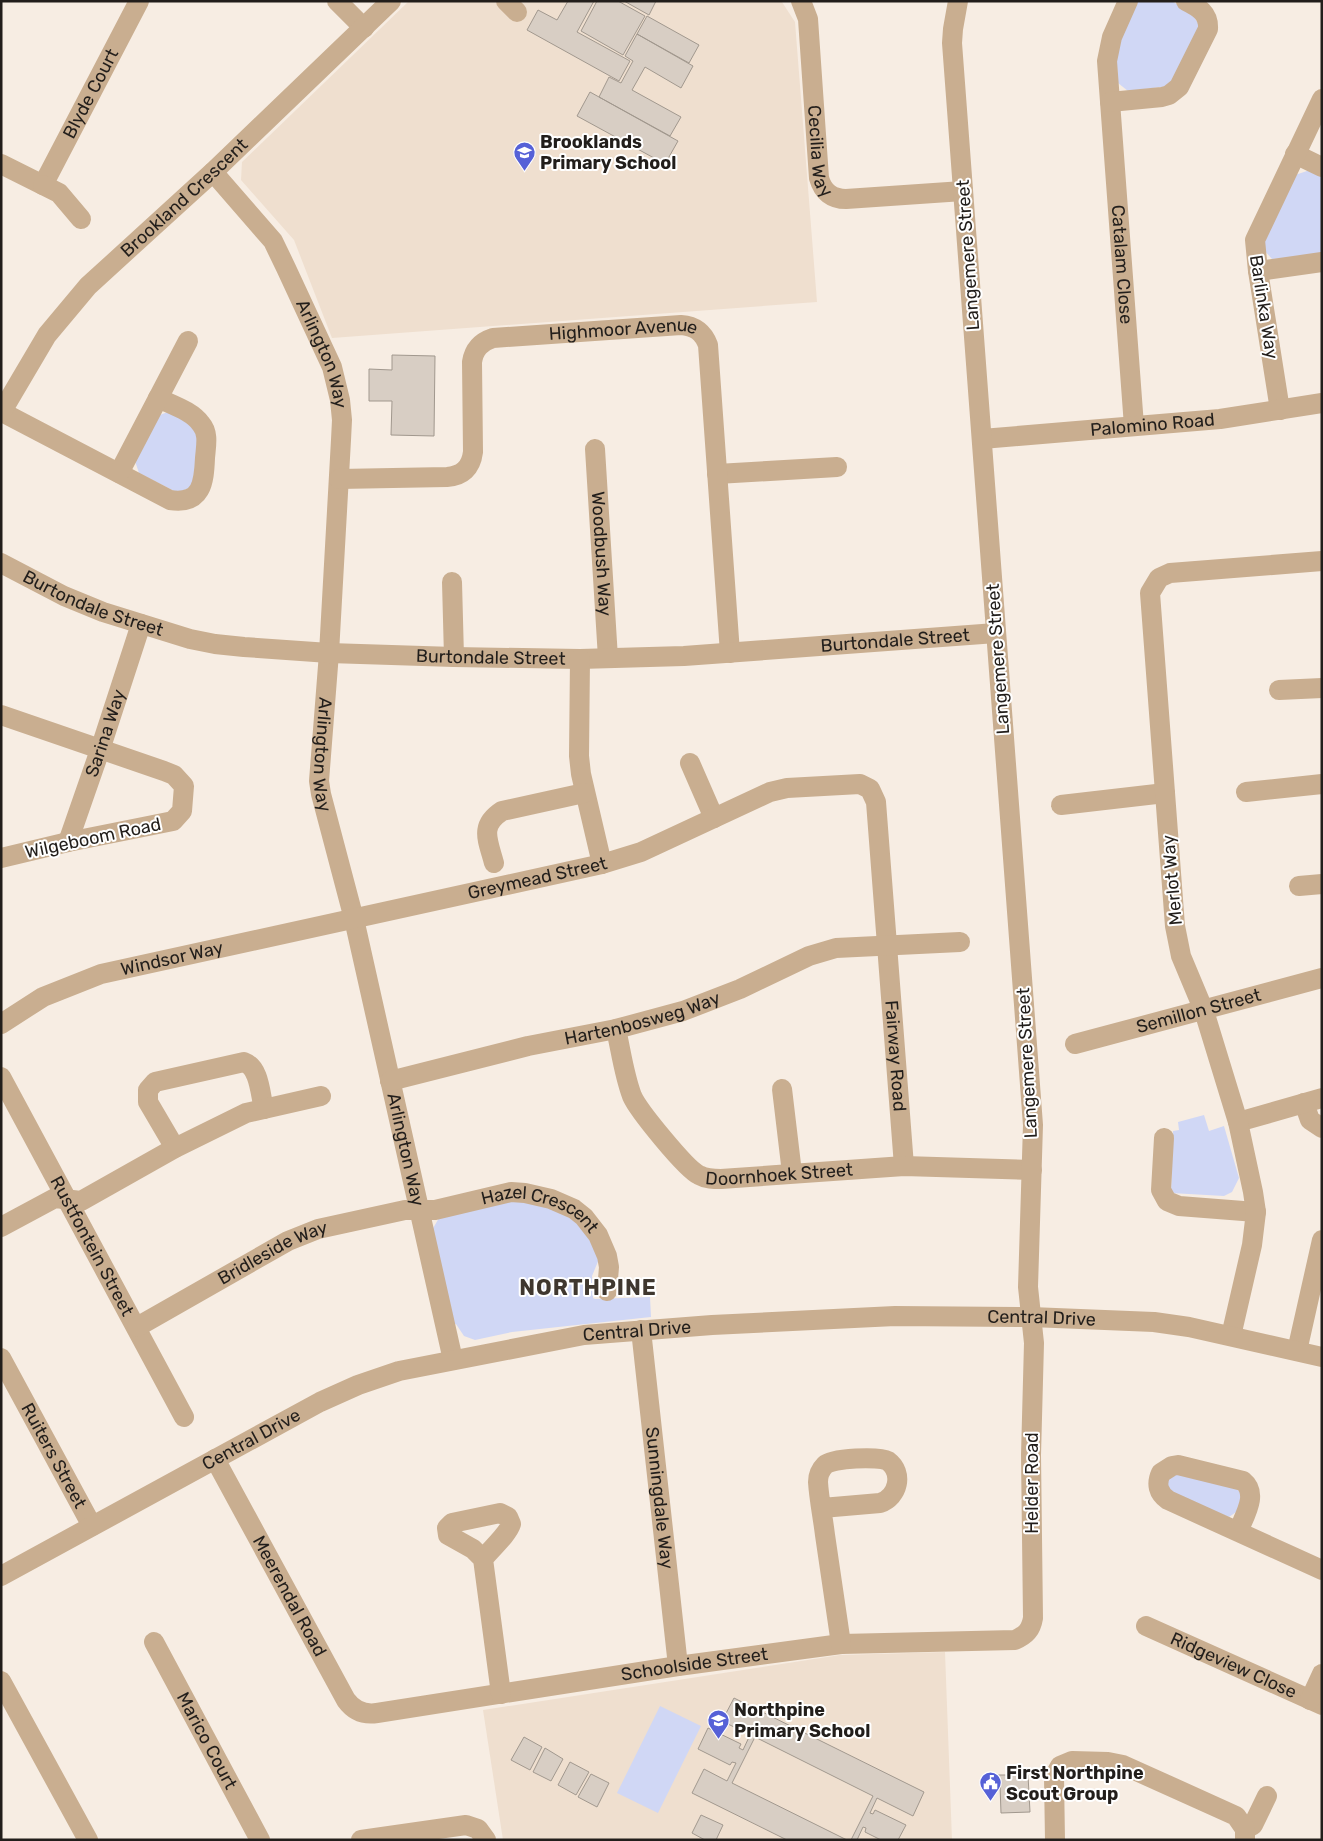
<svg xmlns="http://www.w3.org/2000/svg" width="1323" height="1841" font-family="Rubik,sans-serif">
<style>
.built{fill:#efdfcf}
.green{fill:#d0d7f5}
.building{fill:#d8cec4;stroke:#a1988e}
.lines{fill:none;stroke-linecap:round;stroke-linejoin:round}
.minor{stroke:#c9ae90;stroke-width:20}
.labels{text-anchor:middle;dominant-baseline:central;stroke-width:4;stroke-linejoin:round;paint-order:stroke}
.street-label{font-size:18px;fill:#221e1b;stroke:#fff}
.poi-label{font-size:18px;font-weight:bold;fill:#221e1b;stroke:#fff;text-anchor:start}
.district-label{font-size:22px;font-weight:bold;letter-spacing:1px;fill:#3f372f;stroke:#fff}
</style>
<rect width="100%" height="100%" fill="#f7ede3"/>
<!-- built -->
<path class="built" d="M409,1L782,2L795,22L817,302L332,338L294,240L241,180L242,162Z
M945,1652L952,1840H503L483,1710L840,1655Z"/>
<!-- green -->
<path class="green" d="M1137,1H1171L1191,11L1200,27L1170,86L1128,91L1118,83L1116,48Z
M1310,170L1322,174V256L1272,259L1264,250L1263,240L1295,175Z
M168,412L175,413L199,432L193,486L178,493L139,473L135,461L157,416Z
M1204,1115L1209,1131L1224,1126L1239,1178L1232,1192L1224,1196L1171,1193L1173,1131L1179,1130L1178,1122Z
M511,1199L553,1206L585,1229L599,1259L592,1276L593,1298L595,1299L650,1297L651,1317L512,1332L475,1340L464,1336L456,1324L453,1325L432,1230L439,1218Z
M1171,1473L1230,1483L1240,1492L1242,1498L1239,1510L1229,1517L1171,1495L1166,1479Z
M660,1706L701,1726L658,1813L617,1793Z"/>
<!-- building -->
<path class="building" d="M568,1H594L577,32L630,61L619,81L527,30L538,10L557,20Z
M597,1H618L645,16L623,55L581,31Z
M624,1H656L649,15Z
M647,16L699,45L689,63L637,34Z
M637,34L693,66L681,88L645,67L632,90L681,117L670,136L599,97L609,77L621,83L633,61L625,56Z
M590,92L678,141L665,164L577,116Z
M392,355L435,356L434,436L391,435L392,401H369V369L392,370Z
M734,1698L924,1792L913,1816L877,1798L870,1813L873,1814L875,1810L906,1825L898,1840H881L865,1832L866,1828L863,1827L857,1840H851L873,1796L755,1737L732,1783L847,1840H787L692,1793L704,1769L727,1781L736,1763L732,1762L730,1765L698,1749L708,1728L741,1744L739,1748L743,1750L750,1735L722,1721Z
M524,1737L542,1747L530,1770L511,1760Z
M545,1748L563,1759L551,1781L533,1772Z
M570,1762L589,1772L576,1795L558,1785Z
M591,1774L609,1783L597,1807L578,1797Z
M983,1775H1028L1030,1812L1001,1813L1000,1785L983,1786Z
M701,1815L723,1825L716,1840H705L692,1833Z"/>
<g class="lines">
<!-- minor -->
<g class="minor">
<path d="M337,1L364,28"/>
<path d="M506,1L517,12"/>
<path id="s1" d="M801,1L808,19L819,178C823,192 832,199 846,199L963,191"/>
<path id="s2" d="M1128,1L1112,37L1107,61L1134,426"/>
<path d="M1110,102L1162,97L1169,95L1179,87L1208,29C1209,13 1198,7 1186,1"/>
<path d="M1295,154L1322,167"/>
<path id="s3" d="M1,164L43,185L139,1"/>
<path id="s4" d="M213,172L273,241L286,268L332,367L340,400L342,420L341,440L329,653L319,781L321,794L354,919L453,1360"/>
<path d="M43,185L59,193L81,219"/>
<path d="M1258,271L1322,262"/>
<path d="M1280,410L1258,271L1255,240L1322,99"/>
<path d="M2,412L170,500C202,505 204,482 205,458C206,446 209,433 201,424C192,411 172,405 158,398"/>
<path id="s5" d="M1,413L47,335L88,286L213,172L391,1"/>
<path id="s6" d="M982,439L1220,419L1322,403"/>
<path id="s7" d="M595,449L608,658"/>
<path d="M119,473L188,341"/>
<path d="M717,474L837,467"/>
<path id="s8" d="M339,479L447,477C462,476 471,468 473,452L472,362C474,349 481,342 493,338L681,325C695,326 703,332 708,345L730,653"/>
<path id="s9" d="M1,563L64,596L103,612L190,639L215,644L244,647L329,653L454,657L580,659L684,656L996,633"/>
<path d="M452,582L454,657"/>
<path d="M580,659L579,756L581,774L602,864"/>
<path d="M1279,690L1322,688"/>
<path d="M1,715L164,771L174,775L184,786L182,811L173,821L68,842L1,858"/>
<path d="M690,763L714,818"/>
<path d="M1246,792L1322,784"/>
<path d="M1061,805L1165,793"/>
<path id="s10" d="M68,842L100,750L141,624"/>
<path d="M494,863C488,840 479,826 502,811L584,793"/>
<path d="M1299,886L1322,884"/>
<path id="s11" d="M1,1024L43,997L101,974L602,864L641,852L770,792L787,788L860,784L870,789L876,802L904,1166"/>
<path id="s12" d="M616,1029C621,1051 624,1075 632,1096C638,1110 686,1169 699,1175C706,1179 714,1179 721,1179L904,1166L1032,1170"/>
<path id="s13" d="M1075,1044L1322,978"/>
<path id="s14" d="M1,1077L184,1417"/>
<path id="s15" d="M390,1081L528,1046L616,1029L683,1011L740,989L809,956L836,948L960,942"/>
<path d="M782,1089L792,1173"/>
<path d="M1304,1103L1310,1120L1322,1128"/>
<path d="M1238,1122L1322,1098"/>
<path d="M1164,1138L1161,1190L1167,1201L1179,1206L1256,1212"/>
<path d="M175,1148L148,1102V1090L155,1082L244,1062C260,1068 260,1094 264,1109"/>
<path d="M1,1227L55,1198L81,1201L175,1148L246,1113L321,1096"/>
<path id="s16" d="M137,1327L288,1241L318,1229L405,1210H435L511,1192L525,1193L551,1199L574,1209L584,1217L598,1235L607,1256L609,1267L607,1291"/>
<path id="s17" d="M641,1330L678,1666"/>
<path d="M1231,1336L1252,1245L1256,1212L1253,1192L1238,1122L1204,1011L1181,956L1175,926L1150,593L1159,578L1170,573L1322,561"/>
<path d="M1297,1351L1322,1240"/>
<path id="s18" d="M1,1358L92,1526"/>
<path id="s19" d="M215,1459L346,1700C354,1711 364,1715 377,1713L678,1666L841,1644L1015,1640C1026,1635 1031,1630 1033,1618L1031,1455L1034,1343L1028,1287L1033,1125L952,43L953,29L958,1"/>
<path d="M822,1508L880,1503C898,1497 904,1473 888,1461C879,1456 832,1458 825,1465C820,1470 818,1475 818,1482C819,1499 823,1518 825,1535C830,1571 836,1608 841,1644"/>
<path d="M1238,1532C1244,1516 1259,1494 1243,1481L1178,1465L1172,1466L1161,1473C1156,1484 1158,1493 1168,1500L1322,1570"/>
<path d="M483,1559C491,1549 508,1534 511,1524L508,1517L500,1513L452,1523L447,1528L448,1535L473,1549L483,1559L501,1694"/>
<path id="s20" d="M1,1576L320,1402L358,1385L399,1371L584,1335L712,1325L895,1316L1031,1317L1154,1322L1189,1327L1322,1357"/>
<path id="s21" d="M1146,1626L1322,1705"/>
<path id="s22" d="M154,1642L260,1840"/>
<path d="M1,1681L88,1840"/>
<path d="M1310,1700L1322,1674"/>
<path d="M1245,1829L1253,1825L1267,1796"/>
<path d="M361,1840L466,1825L478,1829L486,1840"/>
<path d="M1055,1840L1054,1777L1060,1766L1072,1761L1108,1762L1123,1765L1236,1816L1245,1829V1840"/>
</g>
</g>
<!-- icons -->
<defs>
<symbol id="school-pin" viewBox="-11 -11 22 30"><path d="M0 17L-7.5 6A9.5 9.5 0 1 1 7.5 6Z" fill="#5661d7" stroke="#fff"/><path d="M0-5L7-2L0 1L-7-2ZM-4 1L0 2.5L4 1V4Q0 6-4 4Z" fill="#fff"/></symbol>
<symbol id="civic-pin" viewBox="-11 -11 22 30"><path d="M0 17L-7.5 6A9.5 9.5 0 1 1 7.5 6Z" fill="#5661d7" stroke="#fff"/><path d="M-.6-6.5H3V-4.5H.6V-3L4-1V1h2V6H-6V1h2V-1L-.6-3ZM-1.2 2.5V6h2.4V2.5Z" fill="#fff"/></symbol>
</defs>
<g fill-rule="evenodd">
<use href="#school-pin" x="512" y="140" width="25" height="34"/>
<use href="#school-pin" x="706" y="1708" width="25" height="34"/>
<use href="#civic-pin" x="978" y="1770" width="25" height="34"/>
</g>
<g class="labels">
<!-- street labels -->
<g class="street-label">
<text stroke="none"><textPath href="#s3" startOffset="150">Blyde Court</textPath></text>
<text stroke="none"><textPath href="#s1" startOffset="152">Cecilia Way</textPath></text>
<text stroke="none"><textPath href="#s5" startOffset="285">Brookland Crescent</textPath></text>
<text transform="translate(968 255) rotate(-94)">Langemere Street</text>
<text stroke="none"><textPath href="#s2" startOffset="268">Catalam Close</textPath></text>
<text transform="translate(1264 307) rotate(81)">Barlinka Way</text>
<text stroke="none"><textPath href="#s8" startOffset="402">Highmoor Avenue</textPath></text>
<text stroke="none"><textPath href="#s4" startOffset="215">Arlington Way</textPath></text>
<text stroke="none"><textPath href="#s6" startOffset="171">Palomino Road</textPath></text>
<text stroke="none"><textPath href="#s7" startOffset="105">Woodbush Way</textPath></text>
<text stroke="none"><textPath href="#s9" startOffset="101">Burtondale Street</textPath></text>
<text stroke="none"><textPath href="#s9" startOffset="911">Burtondale Street</textPath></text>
<text stroke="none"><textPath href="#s9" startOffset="506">Burtondale Street</textPath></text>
<text transform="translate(998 659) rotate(-94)">Langemere Street</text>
<text stroke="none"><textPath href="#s10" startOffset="115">Sarina Way</textPath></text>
<text stroke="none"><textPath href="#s4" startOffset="620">Arlington Way</textPath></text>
<text transform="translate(93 838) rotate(-12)">Wilgeboom Road</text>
<text stroke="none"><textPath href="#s11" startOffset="559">Greymead Street</textPath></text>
<text transform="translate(1172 880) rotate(-95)">Merlot Way</text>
<text stroke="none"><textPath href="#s11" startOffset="185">Windsor Way</textPath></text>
<text stroke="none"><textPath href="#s13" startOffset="128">Semillon Street</textPath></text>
<text stroke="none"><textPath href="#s15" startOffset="260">Hartenbosweg Way</textPath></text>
<text stroke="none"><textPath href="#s11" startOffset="1179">Fairway Road</textPath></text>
<text transform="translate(1027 1063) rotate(-93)">Langemere Street</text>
<text stroke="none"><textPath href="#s4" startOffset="1025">Arlington Way</textPath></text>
<text stroke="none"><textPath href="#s12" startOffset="254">Doornhoek Street</textPath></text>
<text stroke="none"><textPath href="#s16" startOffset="436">Hazel Crescent</textPath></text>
<text stroke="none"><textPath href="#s14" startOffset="192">Rustfontein Street</textPath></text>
<text stroke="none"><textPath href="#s16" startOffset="155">Bridleside Way</textPath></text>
<text stroke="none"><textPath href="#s20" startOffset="1095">Central Drive</textPath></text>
<text stroke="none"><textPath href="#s20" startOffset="690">Central Drive</textPath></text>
<text stroke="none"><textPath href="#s20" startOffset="285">Central Drive</textPath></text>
<text stroke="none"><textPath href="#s18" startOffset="111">Ruiters Street</textPath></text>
<text transform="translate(1032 1483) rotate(-90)">Helder Road</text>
<text stroke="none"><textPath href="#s17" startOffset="169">Sunningdale Way</textPath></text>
<text stroke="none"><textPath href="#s19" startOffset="156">Meerendal Road</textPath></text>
<text stroke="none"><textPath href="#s19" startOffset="631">Schoolside Street</textPath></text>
<text stroke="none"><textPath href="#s21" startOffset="96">Ridgeview Close</textPath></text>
<text stroke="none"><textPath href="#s22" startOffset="112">Marico Court</textPath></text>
</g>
<!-- poi labels -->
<g class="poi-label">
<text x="540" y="142">Brooklands<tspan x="540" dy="21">Primary School</tspan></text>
<text x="734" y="1710">Northpine<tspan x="734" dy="21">Primary School</tspan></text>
<text x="1006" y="1773">First Northpine<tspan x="1006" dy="21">Scout Group</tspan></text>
</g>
<!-- district labels -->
<g class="district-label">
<text x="588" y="1287">NORTHPINE</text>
</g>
</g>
<!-- border -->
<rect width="1323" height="1841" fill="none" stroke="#221e1b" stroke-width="5"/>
</svg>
